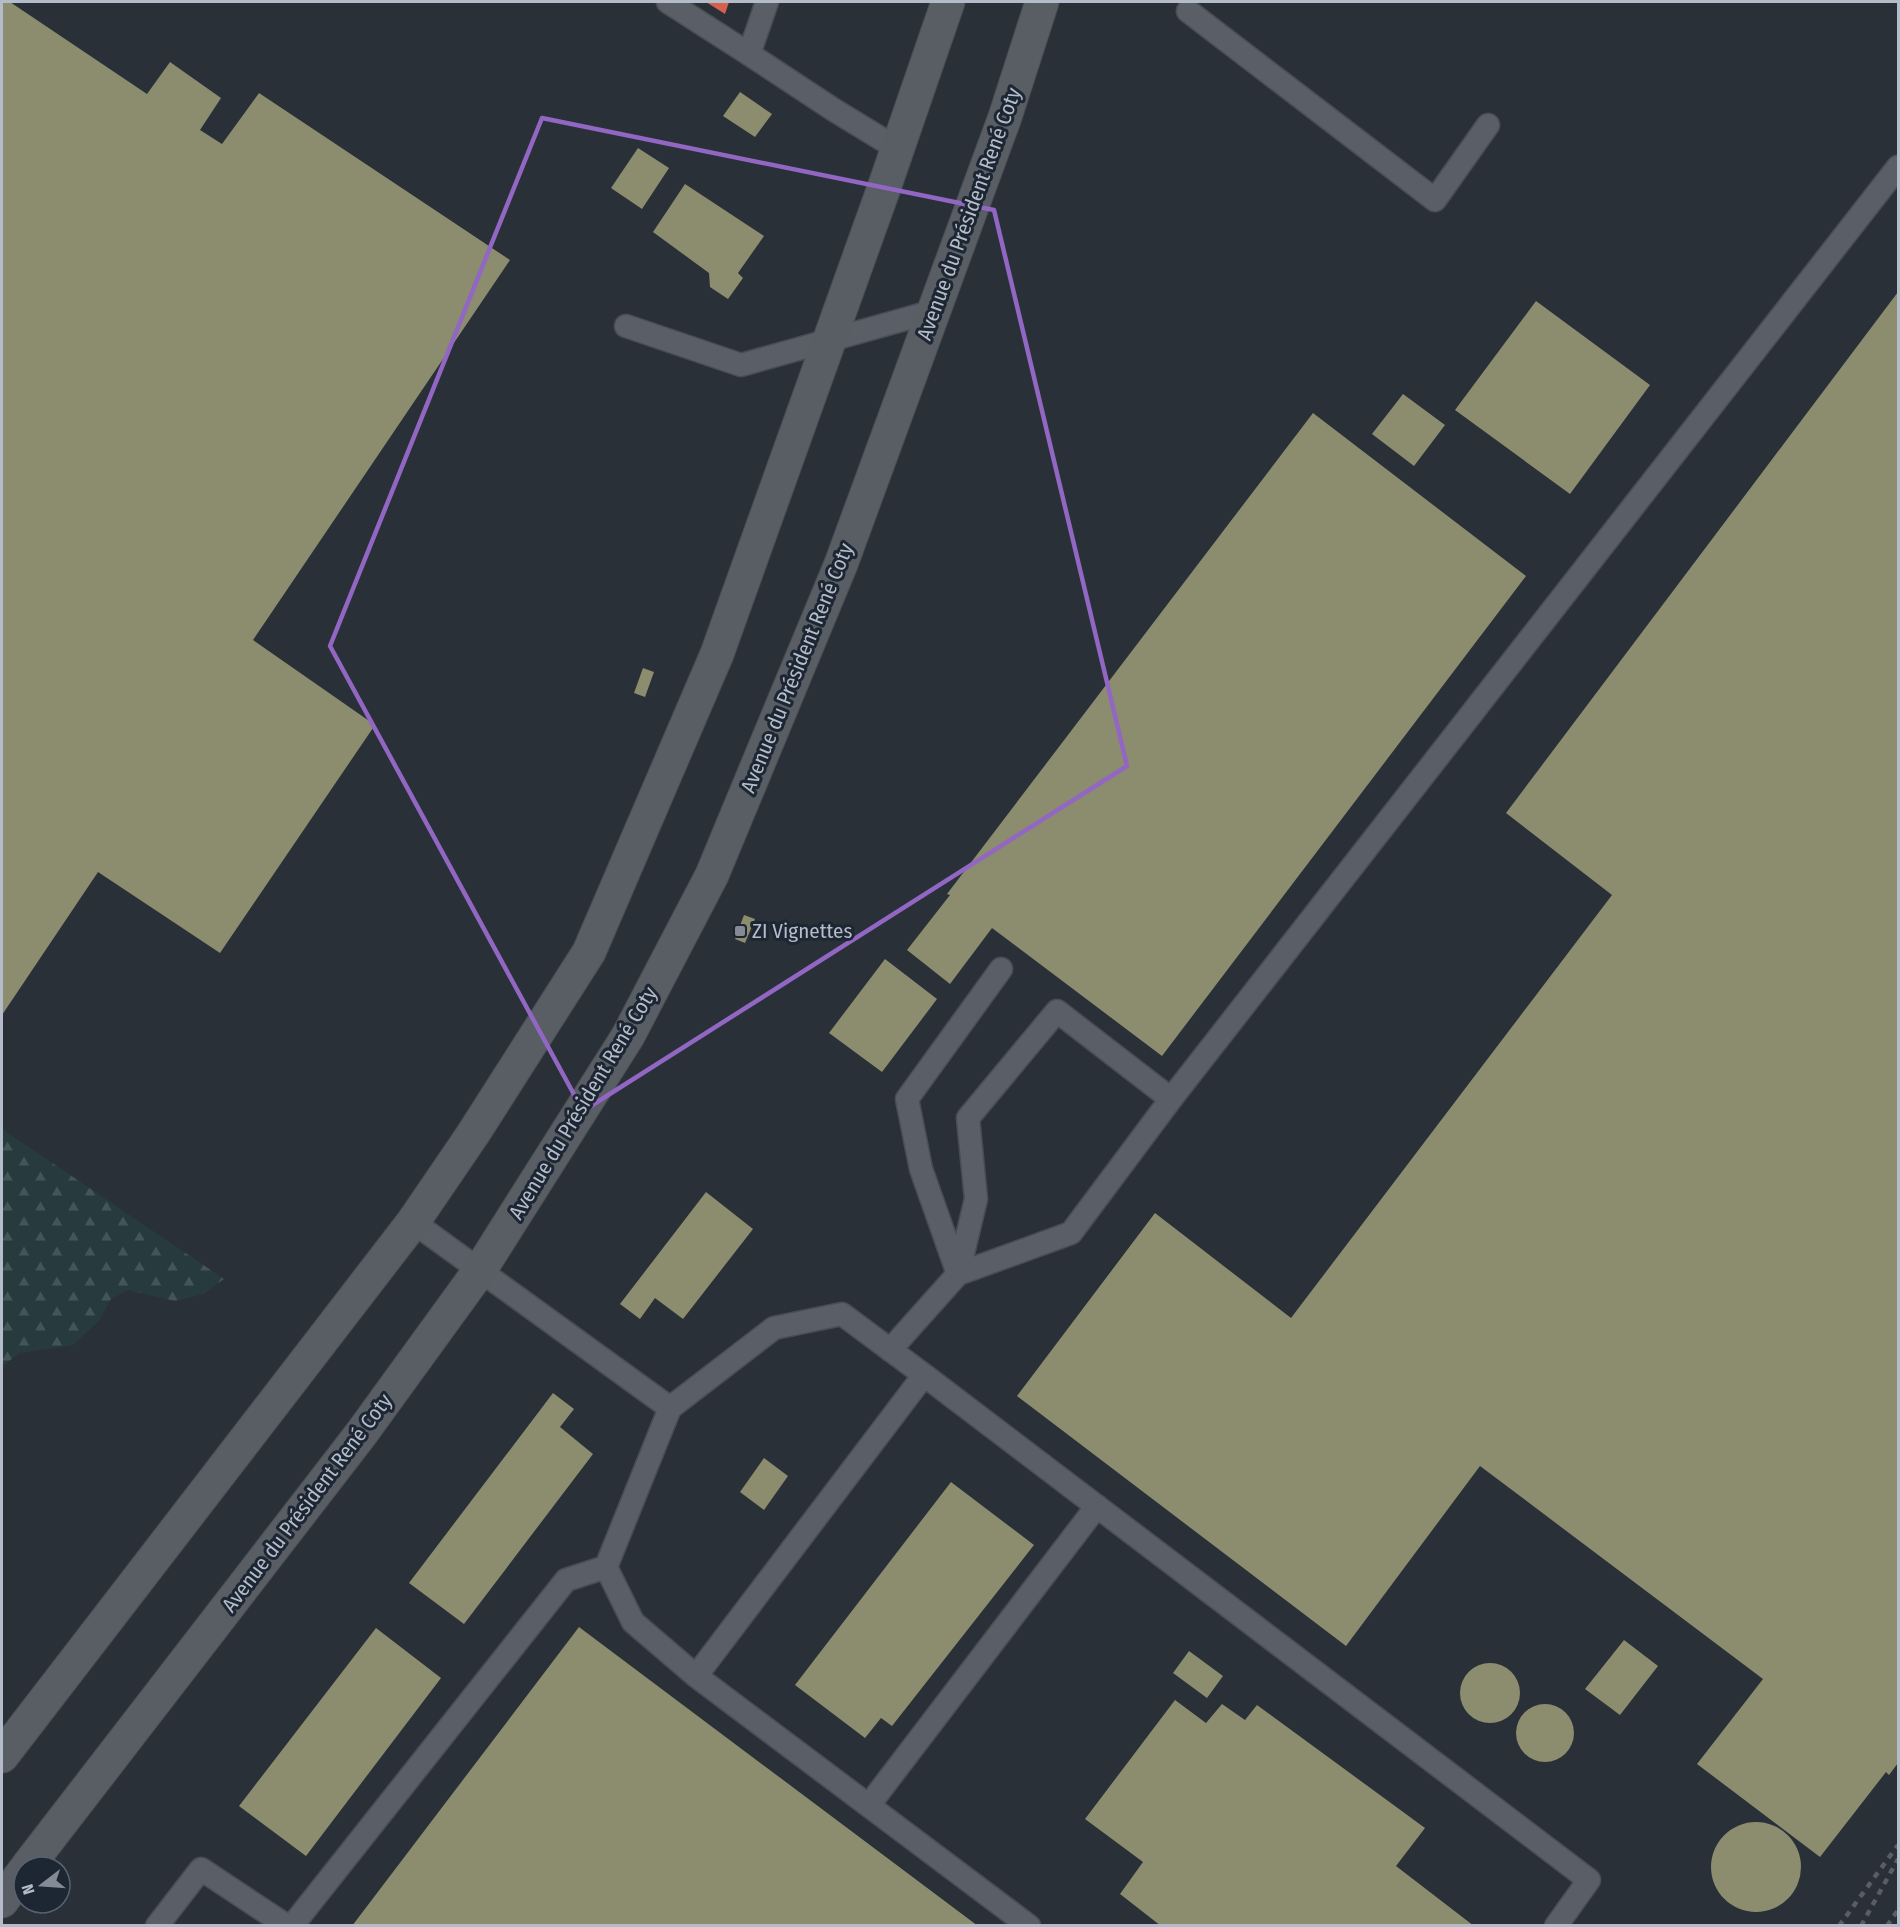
<svg xmlns="http://www.w3.org/2000/svg" width="1900" height="1927" font-family="'Fira Sans Condensed',sans-serif">
<style>
.forest{fill:url(#forest-firs)}
.shops{fill:#d6604d}
.industry{fill:#8c8c6e}
.lines{fill:none;stroke-linecap:round;stroke-linejoin:round}
.lane-casing{stroke:#484c53;stroke-width:25}
.secondary-casing{stroke:#484c53;stroke-width:35}
.lane{stroke:#5a5e66;stroke-width:22}
.secondary{stroke:#595d64;stroke-width:33}
.rail{stroke:#595d64;stroke-width:4.5;stroke-dasharray:6 6;stroke-linecap:butt}
.marked{fill:none;stroke:#9266c3;stroke-width:4.5;stroke-linejoin:round}
.poi-dot{fill:#848b96;stroke:#1d2633;stroke-width:2}
.labels{text-anchor:middle;dominant-baseline:central;stroke-width:6;stroke-linejoin:round;paint-order:stroke}
.street-label{font-size:21px;fill:#b4bcc9;stroke:#1d2633}
.poi-label{font-size:21px;fill:#b4bcc9;stroke:#1d2633;text-anchor:start}
</style>
<defs>
<pattern id="forest-firs" width="22" height="20" patternUnits="userSpaceOnUse" patternTransform="scale(1.5)"><rect width="22" height="20" fill="#273a3e"/><path d="M5 1l3.5 6h-7zM16 11l3.5 6h-7z" fill="#445559"/></pattern>
</defs>
<rect width="100%" height="100%" fill="#2a3038"/>
<!-- forest -->
<path class="forest" d="M2,1129L224,1279L203,1294L175,1301L128,1290L111,1299L99,1321L73,1345L20,1353L2,1366Z"/>
<!-- shops -->
<path class="shops" d="M706,2H729L725,14Z"/>
<!-- industry -->
<path class="industry" d="M2,2H10L147,94L170,62L221,98L200,130L222,144L259,93L510,260L253,640L375,725L220,953L98,872L2,1015Z
M740,92L772,114L755,137L723,116Z
M638,148L669,168L642,209L611,188Z
M685,184L764,236L738,273L743,278L728,299L710,287L709,273L653,232Z
M1898,292V1763L1889,1775L1886,1772L1820,1857L1697,1764L1763,1679L1480,1466L1346,1646L1017,1396L1155,1213L1291,1318L1612,895L1506,813Z
M1536,301L1650,385L1570,494L1455,410Z
M1403,394L1445,425L1414,466L1372,434Z
M1313,413L1526,576L1162,1056L992,928L950,984L907,950L950,895L947,894Z
M643,668L654,672L645,697L634,693Z
M744,915L755,919L745,943L735,939Z
M885,959L937,999L882,1072L829,1033Z
M706,1192L753,1229L683,1319L655,1298L640,1319L620,1304Z
M553,1393L574,1409L560,1427L593,1454L464,1624L409,1583Z
M764,1458L788,1476L764,1510L740,1492Z
M951,1482L1034,1545L892,1726L881,1718L865,1738L795,1685Z
M579,1627L978,1926H352Z
M376,1628L441,1678L306,1856L239,1806Z
M1624,1640L1658,1666L1620,1715L1585,1689Z
M1189,1651L1223,1676L1207,1698L1173,1673Z
M1460 1693a30 30 0 1 1 60 0a30 30 0 1 1-60 0Z
M1175,1700L1206,1723L1222,1704L1245,1720L1257,1705L1425,1828L1396,1866L1474,1926H1161L1120,1894L1143,1862L1085,1819Z
M1516 1733a29 29 0 1 1 58 0a29 29 0 1 1-58 0Z
M1711 1867a45 45 0 1 1 90 0a45 45 0 1 1-90 0Z"/>
<g class="lines">
<defs>
<path id="lane" d="M668,2L749,54
M767,2L749,54L834,110L898,149
M1188,11L1435,200L1488,125
M626,326L741,365L934,311
M413,1222L670,1408L606,1567L633,1622L696,1676L924,1375L842,1314L774,1328L670,1408
M958,1274L976,1199L968,1118L1057,1011L1171,1099
M958,1274L921,1169L907,1099L1001,969
M890,1350L958,1274L1071,1233L1171,1099L1898,167
M924,1375L1589,1880L1556,1926
M696,1676L1029,1926
M869,1805L1097,1506
M157,1926L201,1869L287,1926
M292,1926L566,1580L606,1567"/>
<path id="secondary" d="M2,1756L413,1222L473,1134L589,952L717,654L885,185L948,2
M27,1867L361,1434L480,1270L628,1036L712,875L841,564L1005,117L1042,2
M2,1901L24,1871"/>
</defs>
<!-- lane casing -->
<use href="#lane" class="lane-casing"/>
<!-- secondary casing -->
<use href="#secondary" class="secondary-casing"/>
<!-- lane -->
<use href="#lane" class="lane"/>
<!-- secondary -->
<use href="#secondary" class="secondary"/>
<!-- rail -->
<path class="rail" d="M1839,1926L1898,1845
M1861,1926L1898,1859
M1887,1926L1898,1910"/>
</g>
<!-- marked area -->
<path class="marked" d="M542,118L994,210L1127,766L583,1111L330,646Z"/>
<!-- markers -->
<rect class="poi-dot" x="734" y="925" width="12" height="12" rx="3"/>
<g class="labels">
<!-- street labels -->
<g class="street-label">
<text transform="translate(969 214) rotate(-70)">Avenue du Président René Coty</text>
<text transform="translate(797 668) rotate(-68)">Avenue du Président René Coty</text>
<text transform="translate(583 1103) rotate(-59)">Avenue du Président René Coty</text>
<text transform="translate(307 1503) rotate(-53)">Avenue du Président René Coty</text>
</g>
<!-- poi labels -->
<g class="poi-label">
<text x="752" y="931">ZI Vignettes</text>
</g>
</g>
<!-- border -->
<rect width="1900" height="1927" fill="none" stroke="#b4bcc9" stroke-width="6"/>
<!-- north arrow -->
<g transform="translate(42 1885) rotate(253)"><circle r="28" fill="#1d2633" stroke="#59626f" stroke-width="1.5"/>
<path d="M0-4.5L10 22L0 15L-10 22Z" fill="#848b96"/>
<text y="-9" font-size="16" font-weight="bold" text-anchor="middle" fill="#b4bcc9">N</text>
</g>
</svg>
